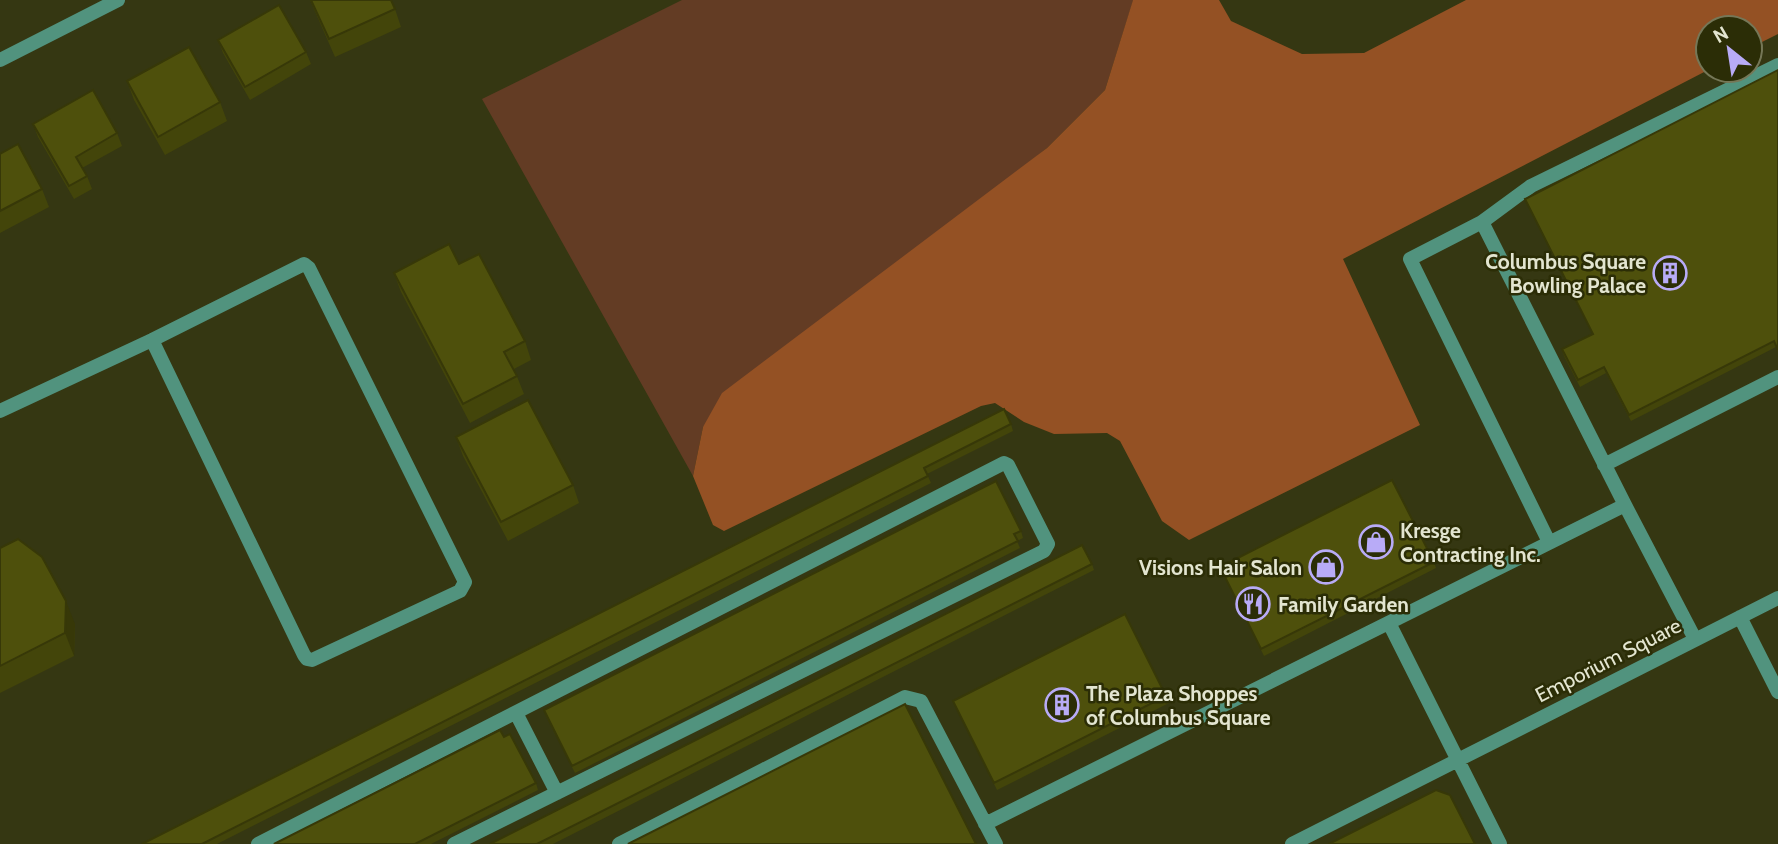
<svg xmlns="http://www.w3.org/2000/svg" width="1778" height="844" font-family="Cabin,sans-serif">
<style>
.green{fill:#633c24}
.forest{fill:#945124}
.lines{fill:none;stroke-linecap:round;stroke-linejoin:round}
.lane{stroke:#51937e;stroke-width:14}
.street{stroke:#51937e;stroke-width:14}
.wall{fill:#43450a}
.shaded-wall{fill:#373808}
.building{fill:#4e500c;stroke:#373808;stroke-width:2}
.labels{text-anchor:middle;dominant-baseline:central;stroke-width:5;stroke-linejoin:round;paint-order:stroke}
.poi-label{font-size:21px;font-weight:bold;fill:#e3e5d0;stroke:#2b2d06;text-anchor:start}
.street-label{font-size:21px;fill:#e3e5d0;stroke:#2b2d06}
</style>
<rect width="100%" height="100%" fill="#353712"/>
<!-- green -->
<path class="green" d="M682,0H1133V1L1105,90L1047,148L703,427L693,476L482,99Z"/>
<!-- forest -->
<path class="forest" d="M1133,0H1219L1231,21L1302,54L1364,53L1466,0H1778V34L1750,48V28H1708V70L1343,259L1420,425L1189,540L1162,521L1120,441L1107,433L1054,434L1024,422L995,403L981,406L724,531L713,525L693,476L703,427L722,393L1047,148L1105,90Z"/>
<g class="lines">
<!-- lane -->
<path class="lane" d="M1482,222L1531,186L1778,65
M0,411L152,340L304,264L309,268L465,582L460,591L312,660L307,659L304,655L152,340
M1604,465L1778,377
M1549,542L1410,259L1482,222L1625,505L1695,639
M1740,617L1778,692
M1389,623L1500,844
M516,713L557,793
M985,824L1625,505
M258,844L1004,463L1008,465L1048,544L1044,551L454,844
M619,844L905,697L921,701L996,844
M1292,844L1778,598"/>
<!-- street -->
<path class="street" d="M0,60L118,0"/>
</g>
<!-- wall -->
<path class="wall" d="M310,0L395,9L401,27L335,57Z
M218,40L306,52L311,64L250,100L223,53Z
M1778,70V351L1776,347L1631,421L1606,373L1580,387L1564,356L1562,349L1593,334L1525,199Z
M127,81L220,102L227,121L165,155L134,100Z
M33,124L117,133L122,146L82,168L87,176L92,189L74,199L38,137Z
M0,154L42,189L49,207L0,233Z
M459,264L525,341L531,360L514,369L524,394L470,423L401,292L394,273Z
M1011,424L1013,431L927,474L931,483L217,844H142Z
M456,437L573,485L579,503L508,541L463,456Z
M1021,531L1023,538L1017,541L1020,548L575,773L546,716L544,710Z
M0,548L75,624L74,656L0,693Z
M1434,562L1436,568L1264,656L1220,567Z
M1092,564L1094,570L553,844H490Z
M1166,696L1169,703L997,790L953,701Z
M504,737L536,783L538,790L431,844H274Z"/>
<!-- shaded-wall -->
<path class="shaded-wall" d="M66,601L75,624L74,656L65,633Z"/>
<!-- building -->
<path class="building" d="M311,0H391L395,9L329,39Z
M279,5L306,52L245,87L218,40Z
M189,47L220,102L158,137L127,81Z
M1778,70V350L1774,341L1629,415L1604,367L1578,380L1562,349L1593,334L1525,199Z
M93,90L117,133L76,157L87,176L69,186L33,124Z
M18,144L42,189L0,211V154Z
M449,244L459,264L479,254L525,341L504,352L517,376L463,404L394,273Z
M528,400L573,485L501,522L456,437Z
M1004,409L1011,424L924,468L928,476L202,844H142Z
M1392,480L1434,562L1261,649L1220,567Z
M996,481L1021,531L1014,534L1018,541L572,766L544,710Z
M18,539L42,557L66,601L65,633L0,666V548Z
M1082,545L1092,564L537,844H490Z
M1125,614L1166,696L994,783L953,701Z
M905,704L976,844H628Z
M500,730L504,737L510,734L536,783L415,844H274Z
M1436,790L1450,795L1475,844H1329Z"/>
<!-- icons -->
<defs>
<symbol id="building-ring" viewBox="-11 -11 22 22"><circle r="9.5" fill="#2b2d06" stroke="#b8abf7" stroke-width="1.5"/><path d="M-4-6H4V6H1V3H-1V6H-4ZM-2.5-4.3h1.7v1.8h-1.7ZM.8-4.3h1.7v1.8H.8ZM-2.5-1h1.7V.8h-1.7ZM.8-1h1.7V.8H.8Z" fill="#b8abf7"/></symbol>
<symbol id="shop-ring" viewBox="-11 -11 22 22"><circle r="9.5" fill="#2b2d06" stroke="#b8abf7" stroke-width="1.5"/><path d="M-5-2.5h2.3a2.7 3.5 0 0 1 5.4 0H5L5.5 6h-11ZM-1.5-2.5h3a1.5 2.3 0 0 0-3 0Z" fill="#b8abf7"/></symbol>
<symbol id="restaurant-ring" viewBox="-11 -11 22 22"><circle r="9.5" fill="#2b2d06" stroke="#b8abf7" stroke-width="1.5"/><path d="M-5-6h1v4h1v-4h1v4h1v-4h1v5L-1.5 .5V6h-2V.5L-5-1ZM5-6V6H3V1.5H1.5Q1.5-4 5-6Z" fill="#b8abf7"/></symbol>
</defs>
<g fill-rule="evenodd">
<use href="#building-ring" x="1651" y="254" width="38" height="38"/>
<use href="#shop-ring" x="1357" y="523" width="38" height="38"/>
<use href="#shop-ring" x="1307" y="548" width="38" height="38"/>
<use href="#restaurant-ring" x="1234" y="585" width="38" height="38"/>
<use href="#building-ring" x="1043" y="686" width="38" height="38"/>
</g>
<g class="labels">
<!-- poi labels -->
<g class="poi-label">
<text x="1646" y="261" text-anchor="end">Columbus Square<tspan x="1646" dy="24">Bowling Palace</tspan></text>
<text x="1400" y="530">Kresge<tspan x="1400" dy="24">Contracting Inc.</tspan></text>
<text x="1302" y="567" text-anchor="end">Visions Hair Salon</text>
<text x="1278" y="604">Family Garden</text>
<text x="1086" y="693">The Plaza Shoppes<tspan x="1086" dy="24">of Columbus Square</tspan></text>
</g>
<!-- street labels -->
<g class="street-label">
<text transform="translate(1608 660) rotate(-27)">Emporium Square</text>
</g>
</g>
<!-- north arrow -->
<g transform="translate(1729 49) rotate(330)"><circle r="33" fill="#2b2d06" stroke="#757757" stroke-width="2"/>
<path d="M0-5L12 26L0 18L-12 26Z" fill="#b8abf7"/>
<text y="-10" font-size="19" font-weight="bold" text-anchor="middle" fill="#e3e5d0">N</text>
</g>
</svg>
